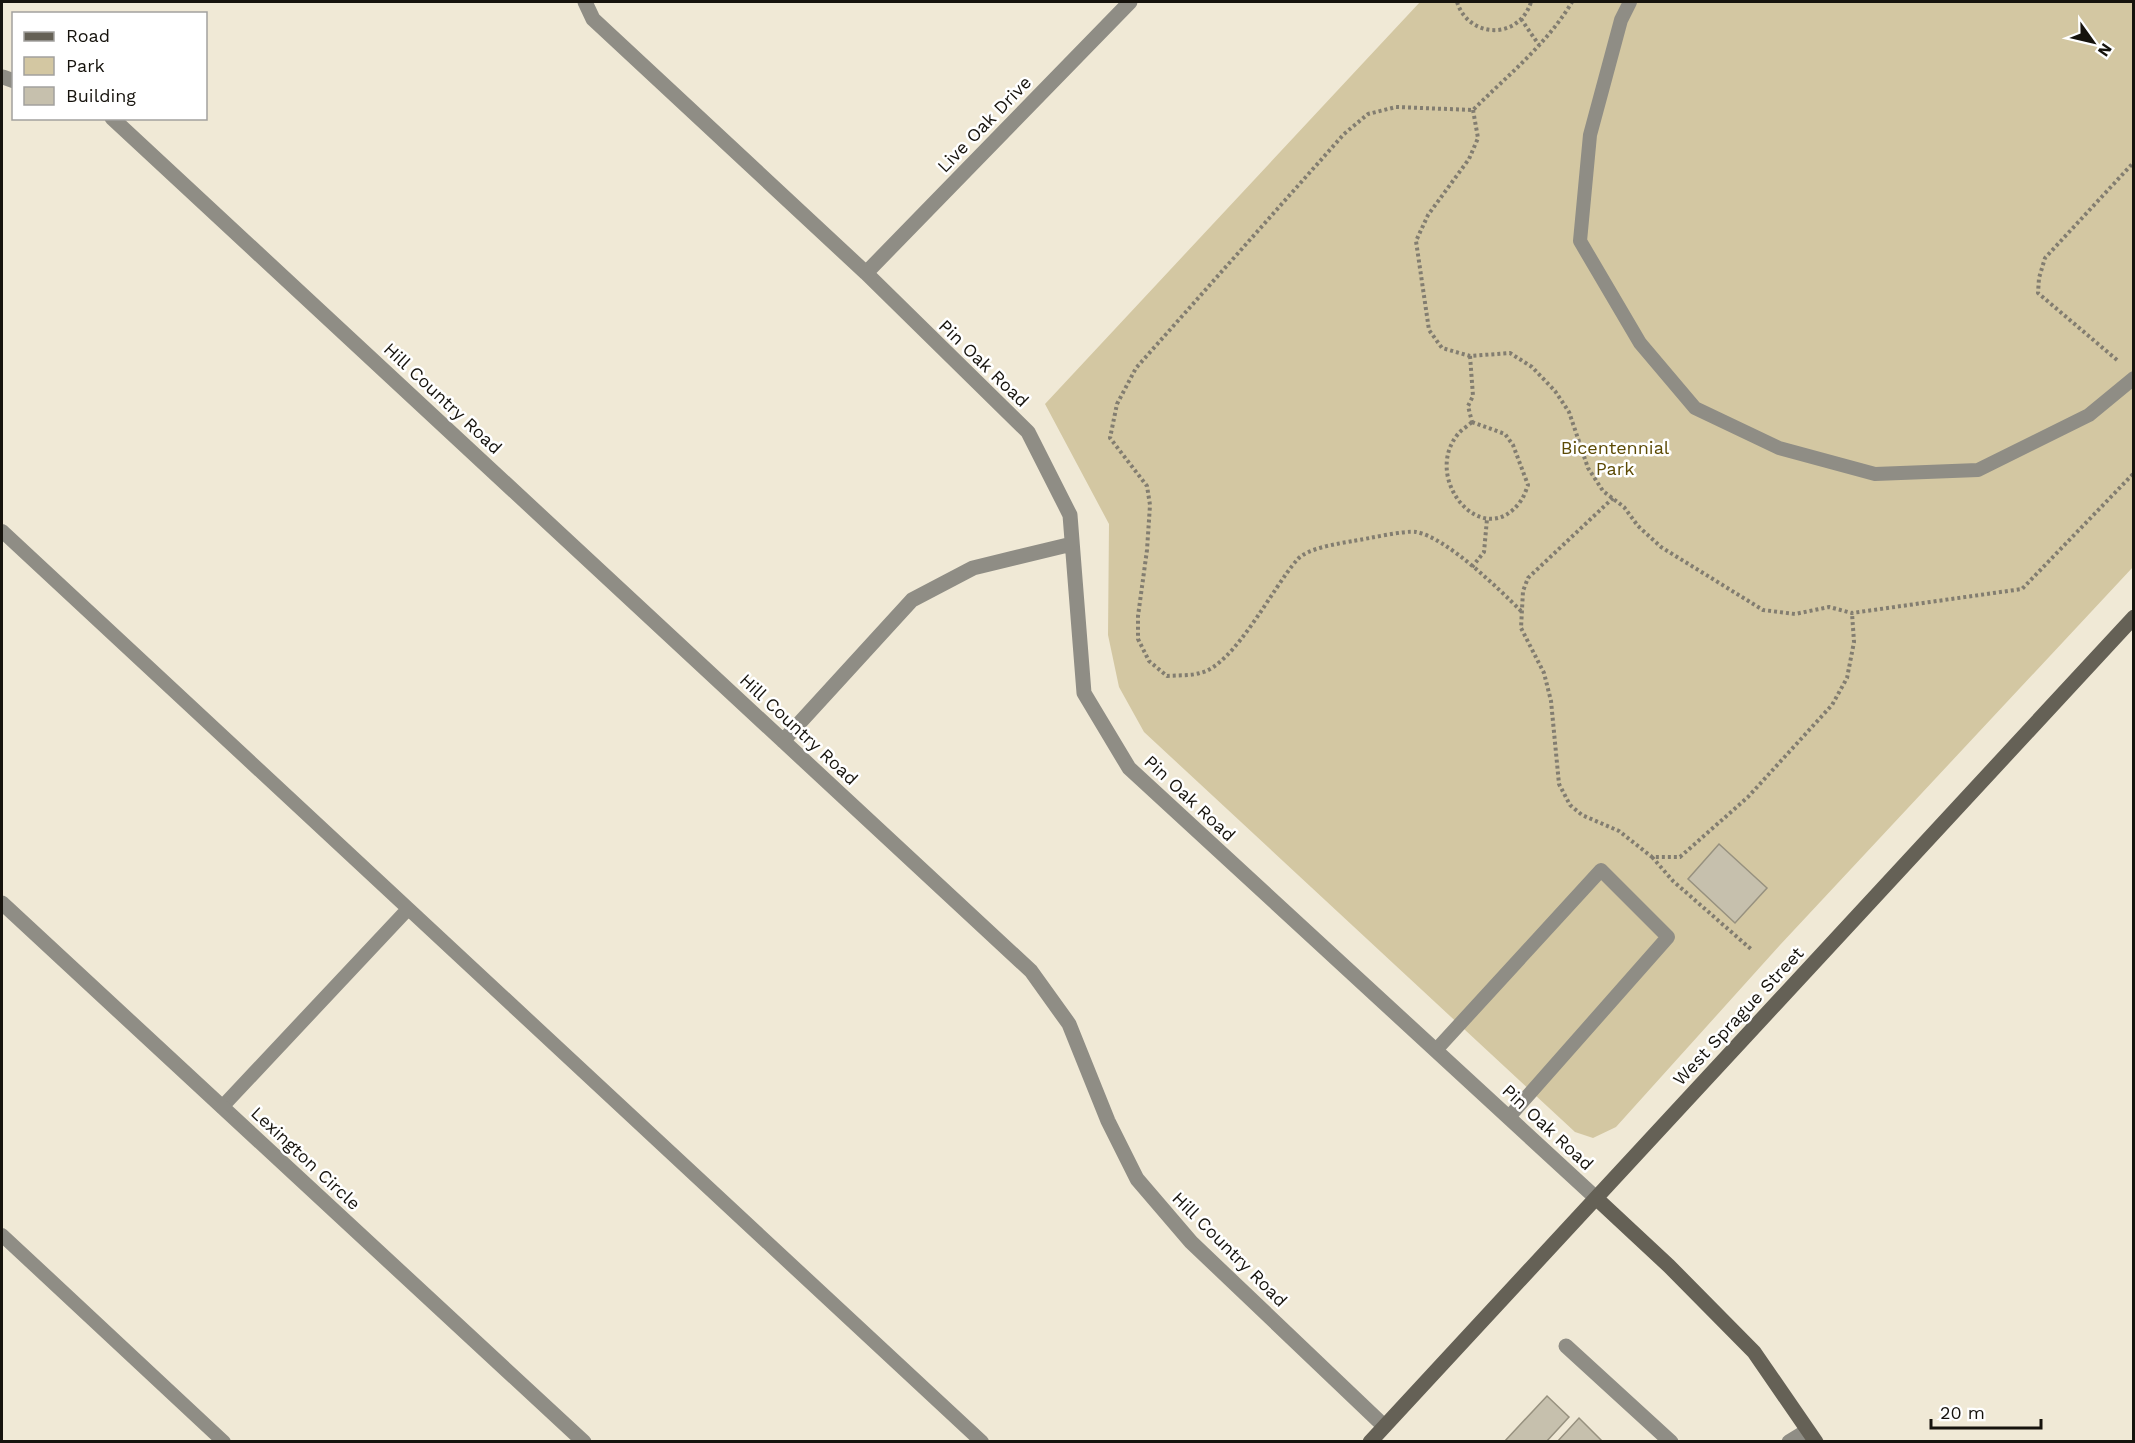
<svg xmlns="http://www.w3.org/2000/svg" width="2135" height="1443" font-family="'Work Sans',sans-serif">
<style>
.green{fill:#d3c7a2}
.building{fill:#c6c0ad;stroke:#97917f;stroke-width:1.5}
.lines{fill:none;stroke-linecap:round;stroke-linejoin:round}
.path{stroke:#827d70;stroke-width:4;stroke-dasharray:3 3;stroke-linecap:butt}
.lane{stroke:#8f8d85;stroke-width:14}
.street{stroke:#8f8d85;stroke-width:15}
.secondary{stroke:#656156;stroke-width:15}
.labels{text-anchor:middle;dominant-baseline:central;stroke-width:5;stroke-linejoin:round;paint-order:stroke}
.street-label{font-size:18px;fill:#16130d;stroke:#fff}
.park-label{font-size:18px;fill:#5c4a05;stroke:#fff}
</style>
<rect width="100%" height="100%" fill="#f0e9d6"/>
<!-- green -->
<path class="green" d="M1420,2H2133V567L1780,945L1616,1127L1593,1138L1575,1132L1144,732L1119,687L1108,635L1109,524L1045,404Z"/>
<!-- building -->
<path class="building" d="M1719,844L1767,888L1735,923L1688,879Z
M1547,1396L1569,1417L1546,1442H1504Z
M1579,1418L1603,1442H1557Z"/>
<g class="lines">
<!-- path -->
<path class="path" d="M1457,2C1469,39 1519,40 1531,2
M1521,19L1539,45
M1473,110L1478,138L1469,159L1428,215L1416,241L1429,330L1442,348L1470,356L1510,353L1532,367L1555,391L1569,412L1588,468L1603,491L1624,507L1638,526L1661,547L1763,610L1795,614L1829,607L1852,613L2022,589L2134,473
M1470,356L1473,396L1468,406L1472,422
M2117,360L2038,293L2039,278L2045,258L2134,162
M1472,422L1505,434L1513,445L1528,485C1526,490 1524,497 1520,502C1483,552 1421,479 1458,434C1461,430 1468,426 1472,422Z
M1613,498L1528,578L1523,591L1521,628L1544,673L1551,701L1559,784L1570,805L1582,815L1619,831L1652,857H1680L1748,797L1832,705L1847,678L1854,642L1852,613
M1472,567L1484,552L1487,519
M1521,611C1500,590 1446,537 1416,532C1405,530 1367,539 1353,541C1337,544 1307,548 1297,560C1273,587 1234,666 1200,673C1190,676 1178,675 1167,676L1149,661L1138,639V616L1147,550L1150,505L1147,486L1110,438L1117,404L1136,368L1344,134L1368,114L1396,107L1473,110C1508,75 1547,44 1572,2
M1652,857L1673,881L1752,950"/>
<!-- lane -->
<path class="lane" d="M1630,2L1621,20L1590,135L1580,241L1640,343L1695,408L1779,448L1875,474L1978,470L2089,415L2134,378
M2,531L982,1442
M1436,1050L1601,870L1668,937L1509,1117
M222,1107L408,909
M2,1235L224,1442"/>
<!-- street -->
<path class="street" d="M585,2L593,19L866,273L1028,432L1070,515L1084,693L1129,768L1596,1198
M3,77L14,81
M112,118L1031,971L1069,1024L1108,1121L1137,1179L1191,1242L1384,1426
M866,273L1130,2
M783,741L912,600L973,568L1072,544
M2,903L584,1442
M1566,1346L1671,1442
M1789,1442L1807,1431"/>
<!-- secondary -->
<path class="secondary" d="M1596,1198L1669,1266L1754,1352L1816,1442
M1370,1442L2134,617"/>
</g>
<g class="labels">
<!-- street labels -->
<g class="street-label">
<text transform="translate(984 124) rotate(-46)">Live Oak Drive</text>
<text transform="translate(984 363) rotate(44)">Pin Oak Road</text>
<text transform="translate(443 398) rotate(43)">Hill Country Road</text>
<text transform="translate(799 729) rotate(43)">Hill Country Road</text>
<text transform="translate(1190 798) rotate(43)">Pin Oak Road</text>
<text transform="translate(1738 1016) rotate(-47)">West Sprague Street</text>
<text transform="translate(1548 1127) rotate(43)">Pin Oak Road</text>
<text transform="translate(306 1158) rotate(43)">Lexington Circle</text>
<text transform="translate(1230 1249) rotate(45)">Hill Country Road</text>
</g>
<!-- park labels -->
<g class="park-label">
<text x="1615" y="447">Bicentennial<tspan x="1615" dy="21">Park</tspan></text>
</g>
</g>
<!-- border -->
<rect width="2135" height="1443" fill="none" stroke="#16130d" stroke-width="6"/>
<!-- legend -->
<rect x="12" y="12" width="195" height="108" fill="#ffffff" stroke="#a2a19e" stroke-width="1.5"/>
<rect x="24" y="32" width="30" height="9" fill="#656156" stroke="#a2a19e" stroke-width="1.5"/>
<text x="66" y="42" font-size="18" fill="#16130d">Road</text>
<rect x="24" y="57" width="30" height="18" fill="#d3c7a2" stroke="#a2a19e" stroke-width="1.5"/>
<text x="66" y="72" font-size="18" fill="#16130d">Park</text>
<rect x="24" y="87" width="30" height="18" fill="#c6c0ad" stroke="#a2a19e" stroke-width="1.5"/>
<text x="66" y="102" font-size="18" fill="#16130d">Building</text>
<!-- north arrow -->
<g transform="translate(2093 42) rotate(124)" stroke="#ffffff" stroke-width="4.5" paint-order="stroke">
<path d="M0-4.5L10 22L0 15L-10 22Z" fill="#16130d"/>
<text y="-9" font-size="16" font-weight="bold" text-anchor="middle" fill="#16130d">N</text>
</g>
<!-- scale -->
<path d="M1931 1419v9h110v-9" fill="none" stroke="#16130d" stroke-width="3"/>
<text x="1940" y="1419" font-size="18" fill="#16130d" stroke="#ffffff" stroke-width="4.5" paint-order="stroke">20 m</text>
</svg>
